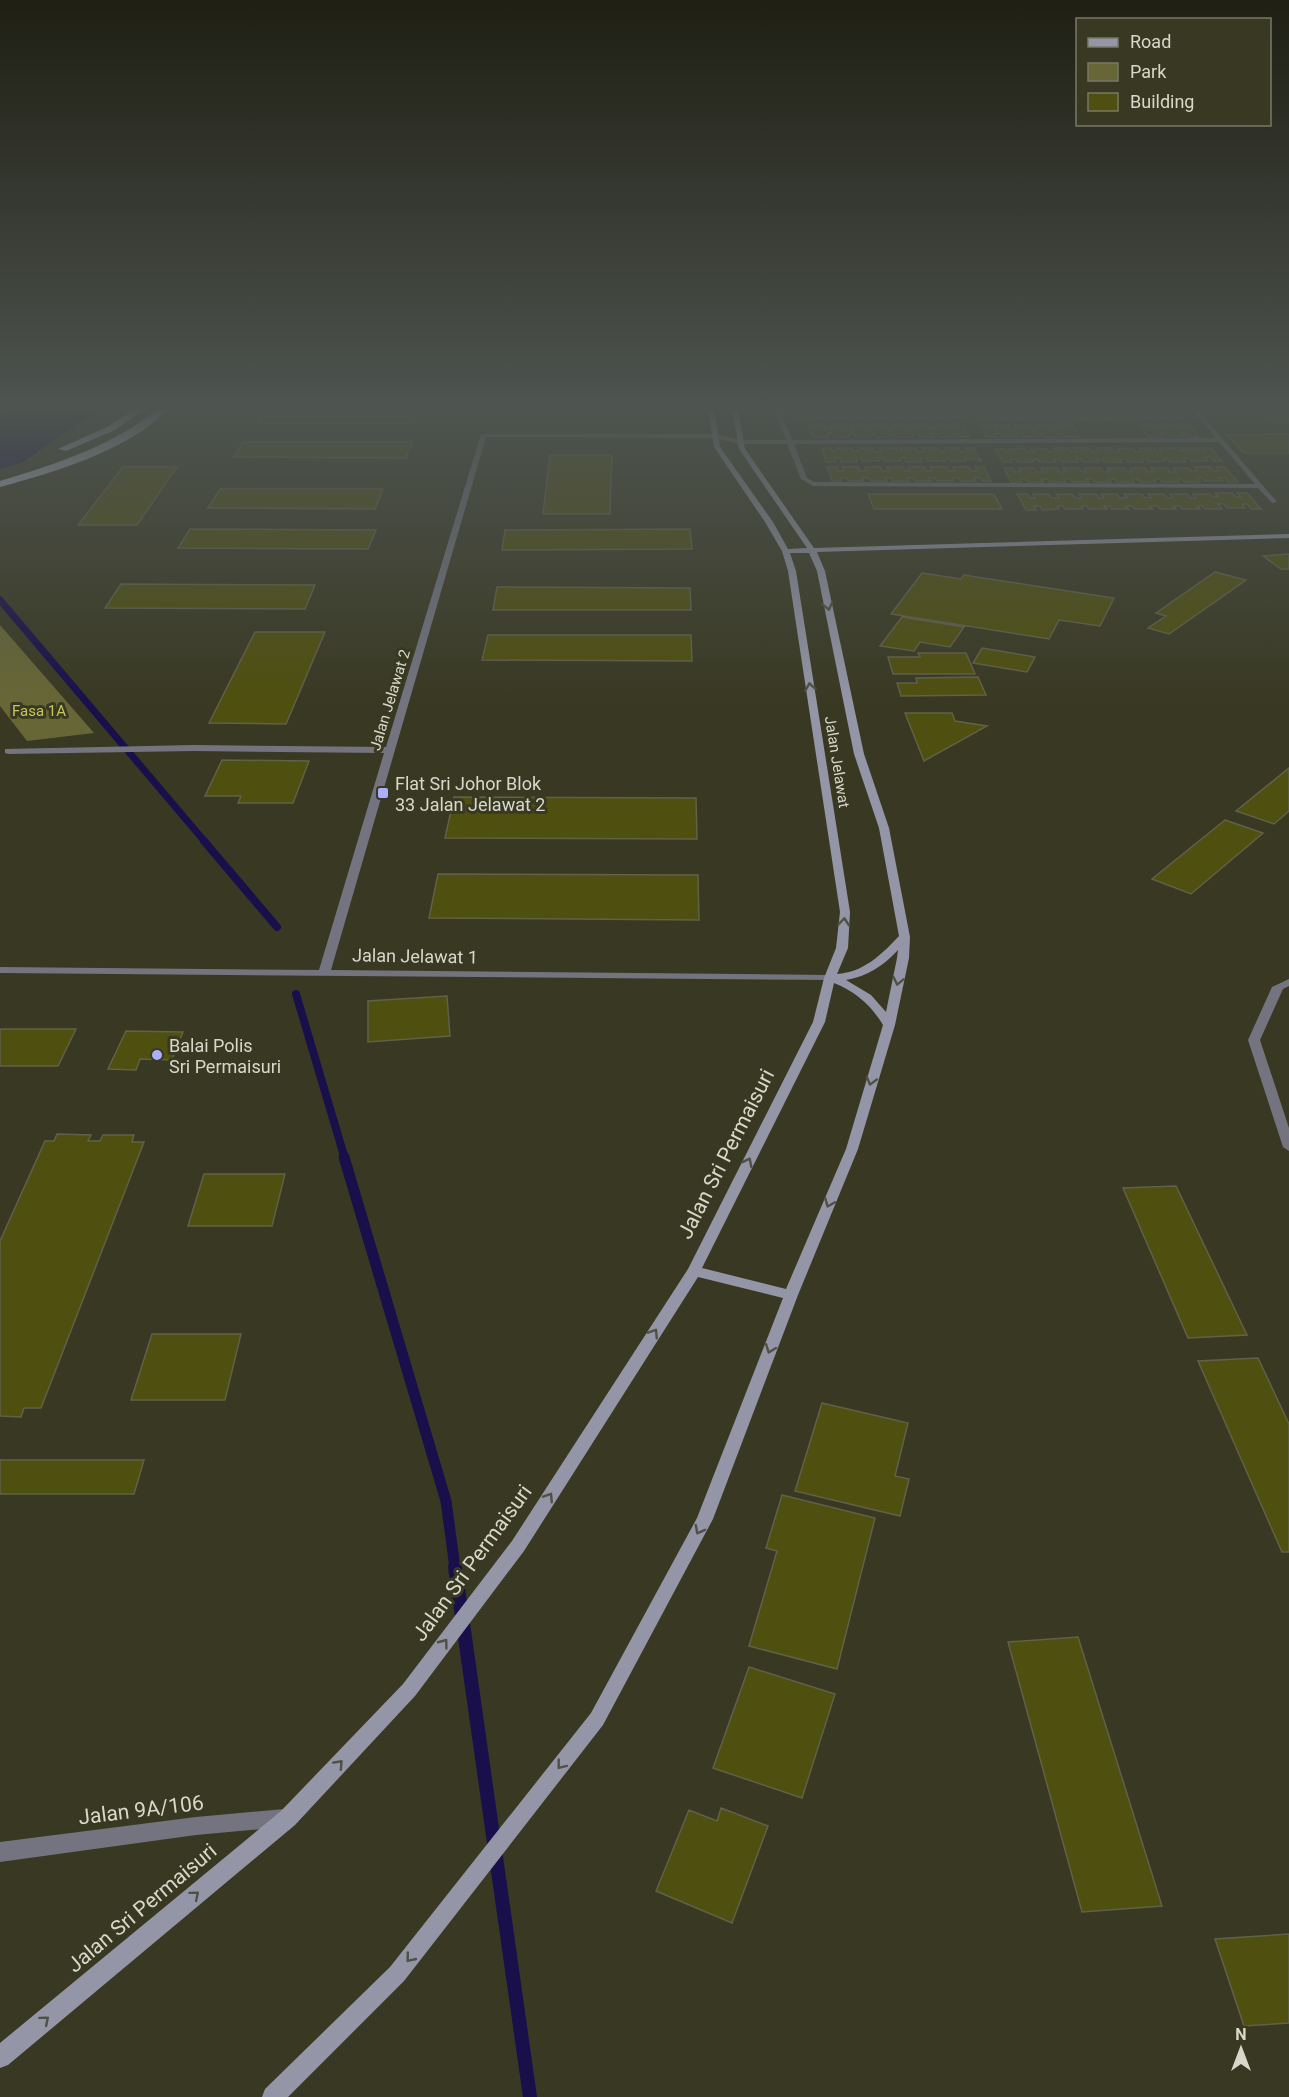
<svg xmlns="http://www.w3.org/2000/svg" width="1289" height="2097" font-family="Roboto,sans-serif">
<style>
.green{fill:#666636}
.water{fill:#19104b}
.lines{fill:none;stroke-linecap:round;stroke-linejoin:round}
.stream-far3{stroke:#19104b;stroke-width:7}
.stream-far2{stroke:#19104b;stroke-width:8}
.stream-far1{stroke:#19104b;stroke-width:11}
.stream{stroke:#19104b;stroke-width:14}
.building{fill:#4f4f0f;stroke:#606149;stroke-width:1.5}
.street{fill:#73747f;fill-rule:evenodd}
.secondary{fill:#9496a7;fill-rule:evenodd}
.highway{fill:#c5c7e1;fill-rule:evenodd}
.oneway{stroke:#505044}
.poi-dot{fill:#acaffb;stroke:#393923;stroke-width:2}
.labels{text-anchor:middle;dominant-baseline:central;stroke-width:6;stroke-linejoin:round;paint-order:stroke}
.far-street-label{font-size:15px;fill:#d7d8ca;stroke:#393923}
.far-park-label{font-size:15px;fill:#c6c658;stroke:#393923}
.poi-label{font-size:18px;fill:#d7d8ca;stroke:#393923;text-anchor:start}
.street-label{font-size:18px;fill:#d7d8ca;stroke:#393923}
.near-street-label{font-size:21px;fill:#d7d8ca;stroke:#393923}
</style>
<rect width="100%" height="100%" fill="#393923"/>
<!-- green -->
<path class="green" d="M514,409H668L667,412L513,411Z
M0,625L94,733L27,741L0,706Z"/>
<!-- water -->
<path class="water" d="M17,409H99L32,456L21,463L0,469V416Z"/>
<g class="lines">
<!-- stream-far3 -->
<path class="stream-far3" d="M0,600L206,843"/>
<!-- stream-far2 -->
<path class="stream-far2" d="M204,841L277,927
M296,994L345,1159"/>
<!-- stream-far1 -->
<path class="stream-far1" d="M344,1157L446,1501L455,1568"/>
<!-- stream -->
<path class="stream" d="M455,1567L530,2097"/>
</g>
<!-- building -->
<path class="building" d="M266,409H417L412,423H258Z
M794,409H957L963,419L948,416L950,419H934L933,416H927L929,419H914L913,416H907L909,419H892L891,416H886L887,419H873L871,416H867L868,419H852L851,416H846L847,419H831L830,416H825L826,419H811L810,416H805L806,419L797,420Z
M974,409L984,411H989L988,409H1002L1003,411L1022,409L1024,411H1030L1029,409H1044L1045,411H1049L1048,409H1062L1064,411H1070L1069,409H1084L1086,411H1091L1089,409H1104L1105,411H1111L1109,409H1124L1126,411H1130L1129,409H1177L1187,419H1178L1175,416H1170L1173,419H1157L1155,416H1149L1152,419H1137L1135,417H1131L1133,419L1118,420L1110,417L1112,420H1098L1096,417H1090L1092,420H1076L1074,417H1069L1071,420H1056L1054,417H1049L1051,420H1035L1034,417H1028L1030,420H1015L1013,417H1007L1009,420H995L993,417H987L989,420H980Z
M1257,409H1289V422H1269Z
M824,424L825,428H831L830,425L844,424L846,428H852L851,424H866L867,428H872L871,424H885L887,428H893L892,424H907L909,428H914L913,424H928L929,428H935L933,424H949L950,428H955L953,424H962L969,437H960L958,434H954L955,437H939L938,434H932L934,437H919L918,434H912L913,437H897L895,434H890L891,437H876L875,434H870L871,437H855L854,434H849L850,437H834L833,434H827L828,437H813L809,425Z
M1051,424L1054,428H1058L1056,424H1071L1080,437H1065L1063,434H1058L1060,437H1044L1042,434H1037L1038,437H1023L1020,434H1015L1017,437H1002L1000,434H995L996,437H987L980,425H989L991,428H996L994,425H1009L1011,428H1017L1015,425H1030L1032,428H1038L1036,425Z
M1154,424L1157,427H1161L1159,424H1174L1177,427H1182L1179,424H1188L1199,437H1190L1187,433H1182L1185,436H1169L1166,433H1161L1164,437H1148L1138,425Z
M1289,434V453H1244L1227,435Z
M243,442H412L406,458L234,457Z
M822,448H831L832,451H837L836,448H852L853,451H859L858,448H873L875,452H881L880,448H896L897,451H902L900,448H916L917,452H924L922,448H939L940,452L945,451L944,448H959L961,452H967L965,448H974L981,461L965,458L966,461H951L949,458H943L945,461H928L926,458H921L922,462H906L905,458H900L901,461H885L884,458H878L879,461H863L861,458H856L857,462H841L840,458H834L836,462H826Z
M1025,448L1027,452H1034L1031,449H1047L1049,452H1055L1053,448H1069L1071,452H1076L1073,448H1089L1092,452H1098L1096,448H1112L1114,452H1120L1117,449L1133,448L1135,452H1141L1139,448H1154L1157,452H1162L1159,448H1175L1178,451H1183L1180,448H1196L1200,451H1205L1201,448H1210L1222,461H1213L1210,457H1205L1208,461H1191L1188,458H1183L1186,462H1170L1168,459H1163L1165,461L1149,462L1147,459H1141L1143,462H1128L1126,459H1119L1122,462H1104L1102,459H1097L1099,462H1083L1081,459H1076L1078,462H1062L1060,459H1054L1056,462H1039L1037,459H1032L1034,462H1018L1016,459H1010L1012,462H1003L995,449H1004L1007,452H1012L1009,449Z
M550,455H612L610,514H543Z
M123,467H177L137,525H78Z
M827,467H837L838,471H844L842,467H858L859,471H866L865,467H880L882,471H889L887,467H903L905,471H910L908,467H924L926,471H932L930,467H947L949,471H955L953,467H969L971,471H977L975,467H984L991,481H982L980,478H974L976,481H960L959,478H953L954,481H937L935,478H929L931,481H915L913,478H908L909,481H892L891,478H885L887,481H870L868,478H862L864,481H848L846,478H841L842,481H832Z
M1194,467H1211L1214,471H1219L1216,467H1225L1238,482H1228L1225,478H1219L1223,481H1205L1202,478H1197L1200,482H1184L1181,479H1177L1179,482H1162L1160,479H1154L1156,482H1140L1138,479H1132L1134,482H1117L1114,479H1108L1111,482H1095L1092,479H1087L1089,482H1072L1070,479H1064L1066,482H1049L1047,479H1041L1044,482H1028L1025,479H1020L1022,482L1012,483L1004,468H1013L1015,472H1021L1019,468H1034L1037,472H1043L1041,468H1057L1059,472H1066L1063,468H1079L1082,472H1087L1084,468H1100L1103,472H1110L1107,468H1124L1127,472H1132L1130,468H1145L1148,472H1154L1151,468H1167L1170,472H1176L1173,468H1189L1192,471H1197Z
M220,489H383L375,509L208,508Z
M1215,493H1232L1236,497H1241L1237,493H1247L1261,509H1251L1247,504H1242L1245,508H1227L1224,504H1218L1222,509H1205L1202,506H1197L1200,509H1182L1180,506H1173L1176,509H1160L1157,506H1150L1153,509H1135L1132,506H1126L1129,509H1112L1109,506H1104L1107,509H1089L1087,506H1081L1083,509H1065L1063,506H1057L1059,509L1042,510L1040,506H1034L1036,510H1026L1017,494H1027L1030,498H1035L1033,494H1049L1051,498H1059L1056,494H1072L1075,498H1082L1079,494H1096L1099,498H1104L1101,494H1117L1120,498H1127L1124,494H1142L1145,498H1151L1148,494H1164L1167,498H1173L1170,494H1187L1190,498H1196L1193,494H1210L1213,497H1218Z
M868,494H994L1002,509H874Z
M190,529L376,530L368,549L178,548Z
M690,529L692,549L502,550L505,530Z
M1289,554V569H1281L1263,556Z
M1215,572L1246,580L1169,634L1148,628L1166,616L1156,613Z
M922,573L961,579L964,575L1114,598L1100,626L1059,620L1049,639L891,614Z
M121,584L315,585L305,609L105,608Z
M497,587L690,588L691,610H493Z
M902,617L964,627L950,647L920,642L914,651L880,646Z
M255,632H325L286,724L209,723Z
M488,635H691L692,661L482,660Z
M982,648L1035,657L1027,672L973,663Z
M918,653H966L975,674H893L888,657H920Z
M978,677L986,695L901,696L897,683H917L916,678Z
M905,713H952L955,721L987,726L924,761Z
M222,760L309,761L293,803H238L241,796H205Z
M1289,768V811L1274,824L1236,811Z
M454,797L696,798L697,839L445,838Z
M1225,820L1263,833L1191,894L1152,879Z
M438,874L698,875L699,920L429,918Z
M447,996L450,1036L368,1042V1001Z
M0,1029H76L58,1066H0Z
M126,1031L183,1032L172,1060L140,1059L136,1070L108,1069Z
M57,1134L91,1135L88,1141H100L103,1135H134L132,1142H144L41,1408H24L21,1417L0,1416V1241L45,1141H54Z
M204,1174H285L272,1226H188Z
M1176,1186L1247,1335L1188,1338L1123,1188Z
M152,1334H241L225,1400H131Z
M1258,1358L1289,1424V1552H1282L1198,1361Z
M822,1403L908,1423L895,1476L909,1479L900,1516L795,1491Z
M0,1460H144L134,1494H0Z
M782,1495L875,1518L837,1669L749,1646L777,1551L766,1548Z
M1078,1637L1162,1906L1082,1912L1008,1642Z
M749,1667L835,1694L802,1798L713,1768Z
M721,1808L768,1826L732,1923L656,1891L689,1810L717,1821Z
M1289,1934V2023L1244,2026L1215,1939Z"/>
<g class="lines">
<!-- street -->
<path class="street" d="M774,409H780L792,440L1216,438L1191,409H1197L1277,502L1272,503L1258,488L813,486L801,479L787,444H740L714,438L486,437L331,970L830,975L836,978L834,980L0,973V967L319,970L384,753L194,751L8,754L5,753V749L194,745L386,747L481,434H714L740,440H786ZM1219,442L1255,484L814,482L807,478L794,444Z
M1289,979V986L1283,989L1260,1040L1289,1128V1151L1283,1147L1248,1040L1272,987Z
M285,1809L292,1811L295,1818L292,1825L285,1827L196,1835L0,1862V1842L196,1817Z"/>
<!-- secondary -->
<path class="secondary" d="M708,409H714L720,447L773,522L788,549L807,548L739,449L732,409H738L745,449L814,548L1289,534V538L817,552L825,571L864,754L889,828L910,937L909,958L895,1025L858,1149L798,1295L713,1519L603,1725L404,1981L288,2097H262L265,2089L390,1967L591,1713L697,1518L783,1298L698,1277L524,1551L415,1696L295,1825L8,2065L0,2068V2043L281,1811L403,1684L512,1541L688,1269L813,1022L824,978L836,948L840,912L788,571L782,551L765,522L714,447ZM790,553H809L817,571L854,754L879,828L899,936C881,955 864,972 837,974L848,948L850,912L796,571ZM898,950L897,958L886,1012L871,995L846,980C868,976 883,966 898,950ZM834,983C856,992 871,1005 883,1025L846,1149L786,1289L702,1268L825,1022Z"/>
<!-- highway -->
<path class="highway" d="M134,409H145L115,430L66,451L58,449L109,426Z
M158,409H168C130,450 52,473 0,487V481C56,464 112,446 158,409Z"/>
</g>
<!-- one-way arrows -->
<defs><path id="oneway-chevron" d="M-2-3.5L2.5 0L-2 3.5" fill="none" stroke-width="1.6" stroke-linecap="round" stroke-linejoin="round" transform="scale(1.5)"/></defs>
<g class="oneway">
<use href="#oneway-chevron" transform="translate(828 606) rotate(78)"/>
<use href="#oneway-chevron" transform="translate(810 687) rotate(-99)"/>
<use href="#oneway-chevron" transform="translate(844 922) rotate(-85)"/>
<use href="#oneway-chevron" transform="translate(898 981) rotate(102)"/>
<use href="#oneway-chevron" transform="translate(871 1081) rotate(106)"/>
<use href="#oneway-chevron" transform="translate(748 1162) rotate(-63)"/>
<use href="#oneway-chevron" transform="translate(829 1203) rotate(112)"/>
<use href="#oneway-chevron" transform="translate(654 1333) rotate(-57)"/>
<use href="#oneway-chevron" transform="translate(770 1349) rotate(111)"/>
<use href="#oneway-chevron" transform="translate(549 1497) rotate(-57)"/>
<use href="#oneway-chevron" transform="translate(699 1530) rotate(118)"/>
<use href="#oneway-chevron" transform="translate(444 1643) rotate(-53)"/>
<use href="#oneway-chevron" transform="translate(339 1764) rotate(-47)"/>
<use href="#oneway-chevron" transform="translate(561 1765) rotate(128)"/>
<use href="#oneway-chevron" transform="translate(195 1895) rotate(-40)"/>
<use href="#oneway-chevron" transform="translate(410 1958) rotate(129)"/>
<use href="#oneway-chevron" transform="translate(45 2020) rotate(-40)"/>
</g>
<!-- sky -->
<linearGradient id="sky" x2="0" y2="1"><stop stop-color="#1f1f13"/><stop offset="0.58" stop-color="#4e5450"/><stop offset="1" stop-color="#4e5450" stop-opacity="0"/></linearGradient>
<rect width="1289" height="702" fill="url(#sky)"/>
<!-- markers -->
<g class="poi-dot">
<rect x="377" y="787" width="12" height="12" rx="3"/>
<circle cx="157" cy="1055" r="6"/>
</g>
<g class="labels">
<!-- far-street labels -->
<g class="far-street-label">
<text transform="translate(390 700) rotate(-73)">Jalan Jelawat 2</text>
<text transform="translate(837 762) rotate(81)">Jalan Jelawat</text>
</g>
<!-- far-park labels -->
<g class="far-park-label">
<text x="39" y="711">Fasa 1A</text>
</g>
<!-- poi labels -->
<g class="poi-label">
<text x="395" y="783">Flat Sri Johor Blok<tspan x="395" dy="21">33 Jalan Jelawat 2</tspan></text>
<text x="169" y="1045">Balai Polis<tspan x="169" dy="21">Sri Permaisuri</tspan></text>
</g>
<!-- street labels -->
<g class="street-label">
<text transform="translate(415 956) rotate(1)">Jalan Jelawat 1</text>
</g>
<!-- near-street labels -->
<g class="near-street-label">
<text transform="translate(726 1154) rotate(-63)">Jalan Sri Permaisuri</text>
<text transform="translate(472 1563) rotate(-54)">Jalan Sri Permaisuri</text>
<text transform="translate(141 1810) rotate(-7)">Jalan 9A/106</text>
<text transform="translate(142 1908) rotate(-40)">Jalan Sri Permaisuri</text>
</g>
</g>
<!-- legend -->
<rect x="1076" y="18" width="195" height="108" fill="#393923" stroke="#787966" stroke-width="1.5"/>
<rect x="1088" y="38" width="30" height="9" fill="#9496a7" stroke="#787966" stroke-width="1.5"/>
<text x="1130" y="48" font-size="18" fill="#d7d8ca">Road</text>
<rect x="1088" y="63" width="30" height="18" fill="#666636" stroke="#787966" stroke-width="1.5"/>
<text x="1130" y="78" font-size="18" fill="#d7d8ca">Park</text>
<rect x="1088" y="93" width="30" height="18" fill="#4f4f0f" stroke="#787966" stroke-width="1.5"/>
<text x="1130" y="108" font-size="18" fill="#d7d8ca">Building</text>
<!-- north arrow -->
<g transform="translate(1241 2049)" stroke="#393923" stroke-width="4.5" paint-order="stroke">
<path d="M0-4.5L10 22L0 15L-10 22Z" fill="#d7d8ca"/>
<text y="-9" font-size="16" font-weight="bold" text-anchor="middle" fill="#d7d8ca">N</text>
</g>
</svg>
